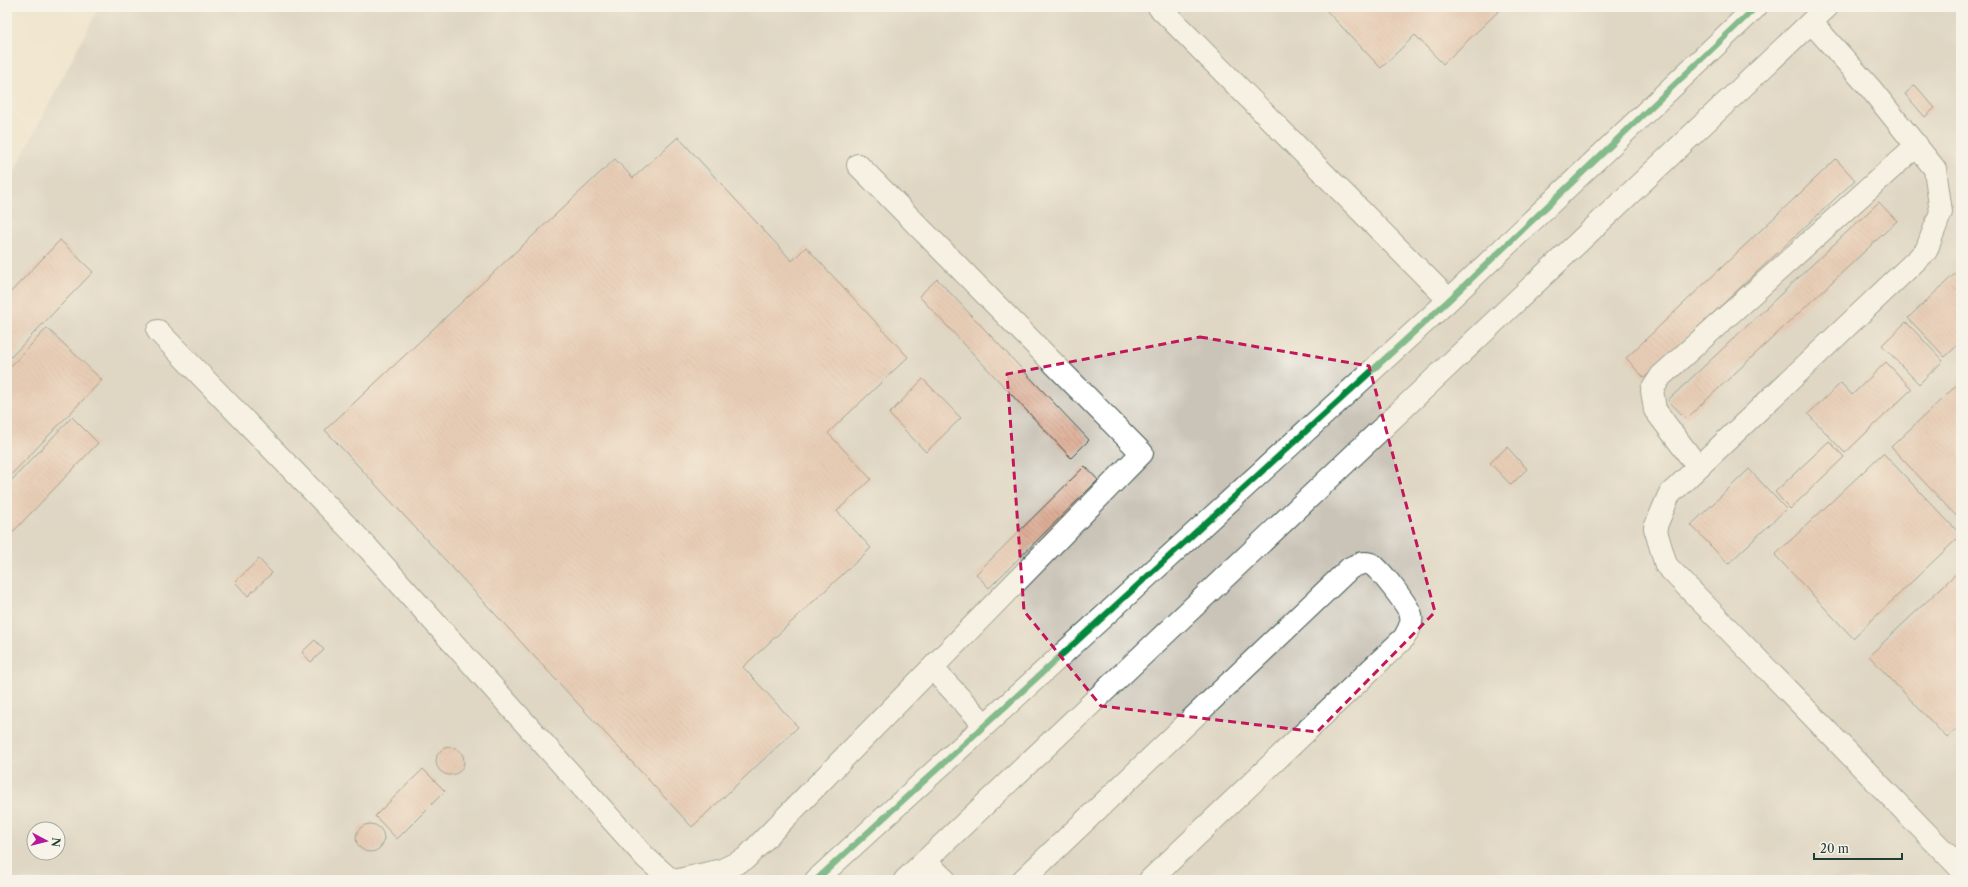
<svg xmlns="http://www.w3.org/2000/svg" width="1968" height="887" font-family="'Libre Caslon Text',serif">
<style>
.industrial{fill:#c9c3b8;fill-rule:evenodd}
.building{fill:url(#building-back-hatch)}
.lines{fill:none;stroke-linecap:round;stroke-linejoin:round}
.minor-casing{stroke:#3e564b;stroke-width:24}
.minor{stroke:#fff;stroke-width:22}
.cycleway-casing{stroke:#f7f3e8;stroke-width:8}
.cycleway{stroke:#00873e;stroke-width:6}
.marked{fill:none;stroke:#c2185b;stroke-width:3;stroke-dasharray:8 5;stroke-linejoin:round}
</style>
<defs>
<pattern id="building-back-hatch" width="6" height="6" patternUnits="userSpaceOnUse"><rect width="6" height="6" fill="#ddad97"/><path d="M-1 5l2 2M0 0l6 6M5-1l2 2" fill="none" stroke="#b38e7c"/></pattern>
</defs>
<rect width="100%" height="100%" fill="#f7f3e8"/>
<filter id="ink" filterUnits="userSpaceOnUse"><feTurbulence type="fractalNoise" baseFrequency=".025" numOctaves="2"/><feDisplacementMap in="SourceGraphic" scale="8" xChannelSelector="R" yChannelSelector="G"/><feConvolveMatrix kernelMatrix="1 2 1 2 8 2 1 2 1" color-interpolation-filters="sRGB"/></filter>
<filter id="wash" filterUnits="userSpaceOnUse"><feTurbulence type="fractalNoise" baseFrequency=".012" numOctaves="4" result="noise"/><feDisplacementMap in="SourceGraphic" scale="16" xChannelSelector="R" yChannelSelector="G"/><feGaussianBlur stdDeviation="0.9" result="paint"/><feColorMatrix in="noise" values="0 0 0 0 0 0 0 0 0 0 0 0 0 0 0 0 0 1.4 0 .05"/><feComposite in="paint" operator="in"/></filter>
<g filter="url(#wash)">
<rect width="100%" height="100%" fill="#f1e6ce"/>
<!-- industrial -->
<path class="industrial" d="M99,7H1961V880H7V185ZM34,829H58V853H34Z"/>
<g id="blocks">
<!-- building -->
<path class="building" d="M1323,7H1503L1443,64L1415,35L1381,68Z
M1915,85L1935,108L1925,117L1905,94Z
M678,137L792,261L806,247L908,357L828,433L871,479L837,511L871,548L743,667L798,727L692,827L325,430L615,159L633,178Z
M1836,159L1855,180L1644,378L1626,358Z
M1879,202L1897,221L1686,419L1668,400Z
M60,240L93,272L7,361V296Z
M1961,268V342L1945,357L1908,318Z
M937,279L1089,440L1071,458L919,296Z
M1906,322L1943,361L1919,384L1882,345Z
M47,328L102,380L7,479V370Z
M1886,362L1912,389L1845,453L1808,414L1841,383L1852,395Z
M923,379L961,418L926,452L889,414Z
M1961,381V521L1891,447Z
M72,417L98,443L7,538V485Z
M1829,441L1844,457L1790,509L1775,492Z
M1507,447L1527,469L1511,485L1490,463Z
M1883,453L1961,535L1853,638L1775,555Z
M1085,466L1098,480L989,588L976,574Z
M1749,469L1786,509L1728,564L1691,525Z
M259,559L272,573L248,596L235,582Z
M1961,569V725L1947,738L1869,656Z
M315,640L324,650L311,662L302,652Z
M436 761a14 14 0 1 1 28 0a14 14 0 1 1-28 0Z
M423,769L445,791L397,839L375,816Z
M356 838a14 14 0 1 1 28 0a14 14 0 1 1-28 0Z"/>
</g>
</g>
<g filter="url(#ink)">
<use href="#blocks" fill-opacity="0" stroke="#3e564b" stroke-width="1"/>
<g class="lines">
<defs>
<path id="minor" d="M1159,7L1449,300
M1811,22L1871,89L1935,169L1941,212L1926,251L1669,495L1655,528L1666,565L1961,869
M158,331L368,548L646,858L671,880
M1698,467L1655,410L1652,390L1661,376L1917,145
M932,668L985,725
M925,861L945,880
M679,880L722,870L745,859L1142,453L858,165
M816,880L1449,300L1756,7
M905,880L1827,7
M1023,880L1350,568C1357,565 1363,561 1371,564C1379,567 1408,606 1411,615C1413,624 1408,631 1404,638L1150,880"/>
</defs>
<!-- minor casing -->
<use href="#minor" class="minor-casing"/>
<!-- minor -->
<use href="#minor" class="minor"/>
<defs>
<path id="cycleway" d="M816,880L1449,300L1756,7"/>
</defs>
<!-- cycleway casing -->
<use href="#cycleway" class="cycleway-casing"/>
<!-- cycleway -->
<use href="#cycleway" class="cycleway"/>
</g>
</g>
<!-- marked area -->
<path d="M0 0H1968V887H0ZM1200,337L1369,366L1435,612L1317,732L1101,706L1024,611L1007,374Z" fill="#f1e6ce" fill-opacity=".55" fill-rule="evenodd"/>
<path class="marked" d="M1200,337L1369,366L1435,612L1317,732L1101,706L1024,611L1007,374Z"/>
<!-- margin -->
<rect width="1968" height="887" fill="none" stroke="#f7f3e8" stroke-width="24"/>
<!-- north arrow -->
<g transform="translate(46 841) rotate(97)"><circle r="19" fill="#f7f3e8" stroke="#a1aaa0"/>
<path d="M0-3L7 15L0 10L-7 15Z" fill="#b5179e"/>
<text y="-6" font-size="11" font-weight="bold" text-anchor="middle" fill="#1f3d34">N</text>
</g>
<!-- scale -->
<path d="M1814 853v6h88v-6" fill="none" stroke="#1f3d34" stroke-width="2"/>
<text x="1820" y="853" font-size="12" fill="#1f3d34" stroke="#f7f3e8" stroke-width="3" paint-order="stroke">20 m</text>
</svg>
